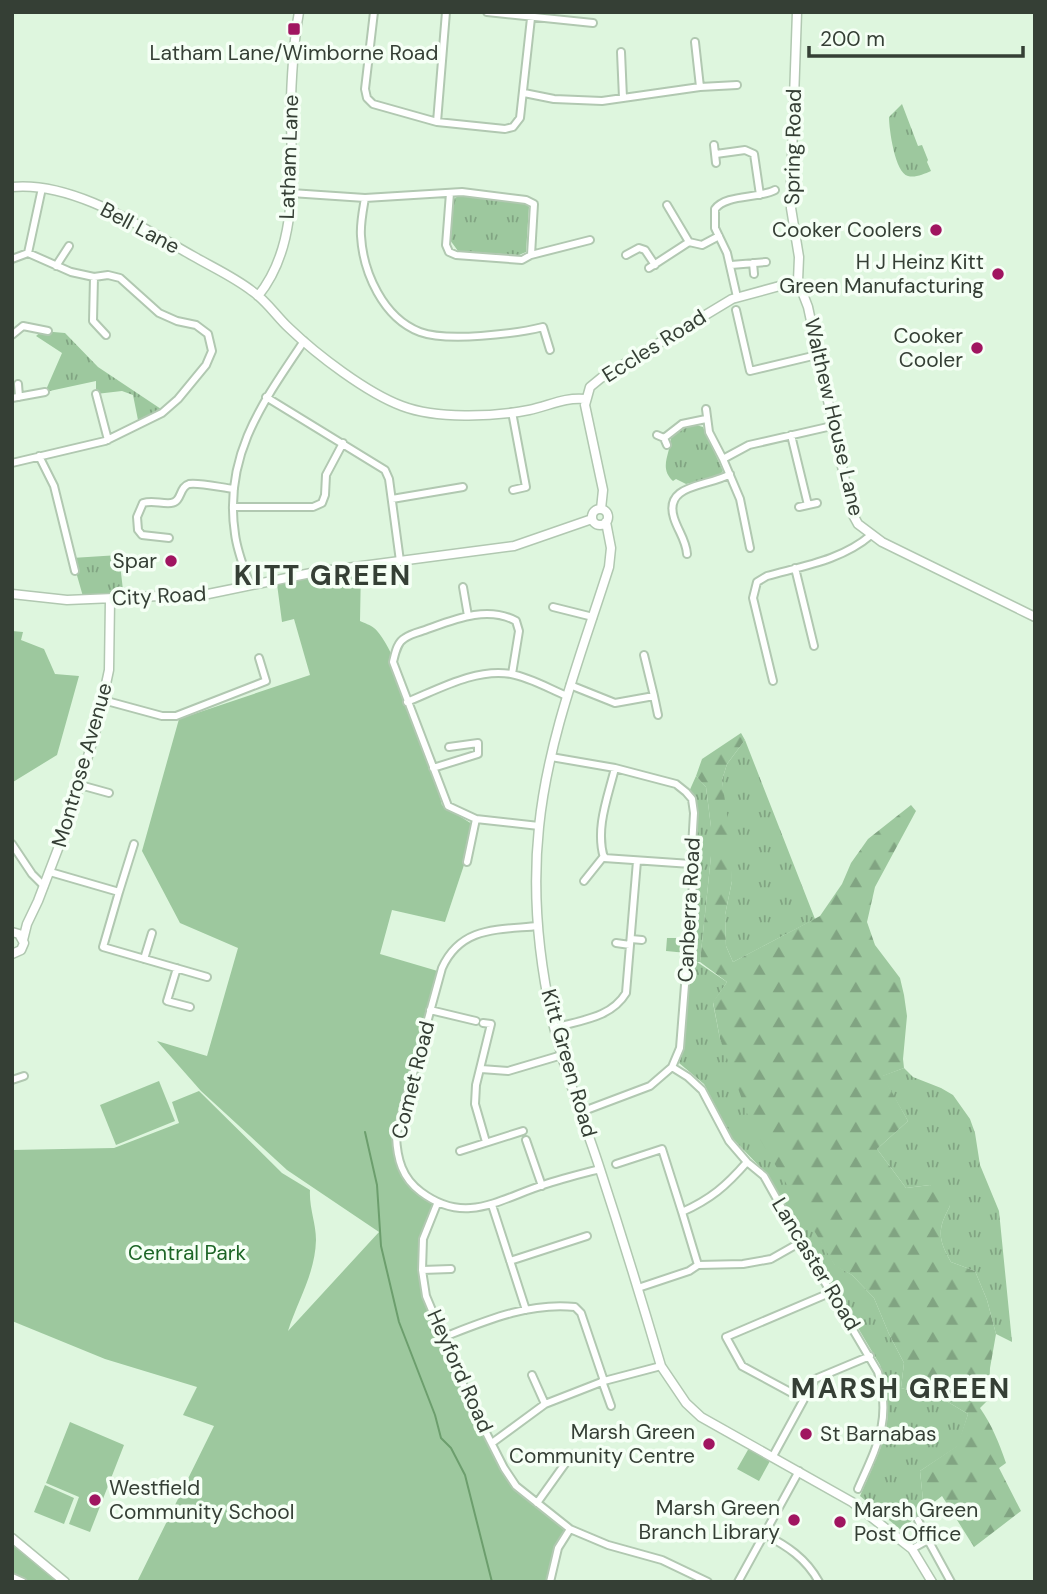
<svg xmlns="http://www.w3.org/2000/svg" width="1047" height="1594" font-family="'DM Sans',sans-serif">
<style>
.grass{fill:url(#grass-tufts)}
.forest{fill:url(#forest-firs)}
.park{fill:#9dc89e}
.lines{fill:none;stroke-linecap:round;stroke-linejoin:round}
.stream{stroke:#6c9e6d;stroke-width:2}
.minor-casing{stroke:#b1c8b1;stroke-width:10}
.tertiary-casing{stroke:#b1c8b1;stroke-width:11}
.minor{stroke:#fff;stroke-width:6}
.tertiary{stroke:#fff;stroke-width:8}
.poi-dot{fill:#a01560;stroke:#f5fff5;stroke-width:2.5}
.labels{text-anchor:middle;dominant-baseline:central;stroke-width:7;stroke-linejoin:round;paint-order:stroke}
.poi-label{font-size:21px;fill:#353f35;stroke:#f5fff5;text-anchor:end}
.street-label{font-size:21px;fill:#353f35;stroke:#f5fff5}
.park-label{font-size:21px;fill:#1d6526;stroke:#f5fff5}
.district-label{font-size:28px;font-weight:bold;letter-spacing:2px;fill:#353f35;stroke:#f5fff5}
</style>
<defs>
<pattern id="grass-tufts" width="24" height="20" patternUnits="userSpaceOnUse" patternTransform="scale(1.75)"><rect width="24" height="20" fill="#9dc89e"/><path d="M3 7l-1-3M5 7V3M7 7l1-3M15 17l-1-3M17 17v-4M19 17l1-3" fill="none" stroke="#81a482"/></pattern>
<pattern id="forest-firs" width="22" height="20" patternUnits="userSpaceOnUse" patternTransform="scale(1.75)"><rect width="22" height="20" fill="#9dc89e"/><path d="M5 1l3.5 6h-7zM16 11l3.5 6h-7z" fill="#81a482"/></pattern>
</defs>
<rect width="100%" height="100%" fill="#def6de"/>
<!-- grass -->
<path class="grass" d="M902,104L918,146L922,145L928,160L927,162L931,171C924,174 915,178 908,176C895,173 889,129 889,117Z
M462,194L525,202L529,207L526,252L519,255L458,251L450,240L453,199Z
M42,331L65,333L98,367L164,411L139,425L133,395L122,391L96,394V381L45,392L62,353L36,336Z
M693,424L703,427L723,471L718,477L686,484L676,479L673,481C658,467 671,454 671,435Z
M119,555L124,599L84,600L72,558Z
M745,740L815,919L733,962L726,946L725,915L732,881L722,780L727,764Z
M696,776L706,787L711,827V856L700,962H697L727,982L713,1003L720,1039L792,1191L835,1265L852,1275L874,1298L889,1334L904,1363L901,1388L943,1399L968,1414L958,1446L920,1471L924,1510L901,1530L860,1496C882,1445 898,1422 880,1365L766,1173L732,1138L704,1084L679,1063L684,1049L687,953L666,951L667,938H687L694,817L688,794Z
M904,1068L913,1077L941,1088L953,1095L970,1119L975,1133L980,1165L999,1211L1012,1342L996,1334L987,1300L975,1271L951,1262C938,1239 937,1230 950,1206L930,1185L906,1188L877,1149L908,1121L882,1076Z"/>
<!-- forest -->
<path class="forest" d="M741,733L745,740L727,764L722,780L731,843L732,881L725,915L726,946L733,962L820,916L842,884L851,863L868,839L911,805L916,811L875,887L867,922L875,945L900,978L904,995L907,1016L903,1059L904,1068L883,1076L908,1121L877,1149L906,1188L930,1185L946,1192L950,1206C937,1230 938,1239 951,1262L975,1271L987,1300L996,1334L990,1368L989,1392L987,1401L980,1408C992,1425 999,1443 1006,1463L999,1468L1021,1511L974,1547L942,1496L924,1510L920,1471L957,1446L968,1414L943,1399L901,1388L904,1363L889,1334L874,1298L852,1275L835,1266L751,1124L720,1039L713,1002L727,982L700,962L711,856V827L706,787L696,776L702,759Z"/>
<!-- park -->
<path class="park" d="M361,566L360,621C364,623 371,625 374,628C399,649 434,770 442,805L472,824L464,865L445,922L392,910L380,954L441,972L396,1136L403,1173L437,1204L423,1239L426,1296L492,1443L516,1486L570,1529L558,1548L550,1582H137L214,1426L183,1415L197,1387L105,1359L12,1321V1150L114,1148L179,1123L172,1102L199,1091L282,1173L310,1190C309,1208 316,1223 316,1240C315,1274 298,1300 288,1331L379,1232L287,1170L201,1091L157,1041L207,1056L238,948L180,923L142,851L179,719L310,675L294,619L282,622L277,584Z
M12,631L23,632L21,640L44,649L55,674L79,676L57,755L13,782Z
M159,1081L175,1121L116,1145L100,1105Z
M70,1422L124,1445L90,1532L69,1524L79,1497L46,1483Z
M749,1448L770,1461L759,1481L737,1469Z
M45,1485L74,1498L64,1524L34,1512Z
M12,1537L65,1582H24L12,1577Z"/>
<g class="lines">
<!-- stream -->
<path class="stream" d="M365,1132L377,1185L381,1246L399,1322L435,1415L441,1438L451,1448L465,1475L492,1582"/>
<defs>
<path id="minor" d="M374,12L365,89L367,98L373,104L437,122L505,129L513,127L520,118L531,18
M487,12L593,23
M695,42L700,87
M621,52L623,98
M524,93L554,99L602,101L700,87L737,85
M437,122L446,12
M714,145L716,163
M716,154L745,150L754,154L760,195
M291,193L365,198L462,192L526,200L534,204L531,255
M450,193L446,245L449,252L456,255L522,260L531,255L590,240
M365,198C363,210 360,224 361,236C363,272 383,318 420,332C447,342 515,334 543,327L550,350
M667,205L689,242L702,245L719,236
M28,253L42,188
M626,255L639,248L645,250L655,265
M12,259L28,253L71,272L94,277L108,275L120,278L159,313L177,321L196,325L208,334L212,351L206,365L178,399L162,413L105,441L12,463
M753,263L754,274
M731,265L766,262
M56,266L69,246
M649,268L689,242
M94,277L93,321L106,335
M737,297L727,253L715,228V209C726,194 758,199 775,190
M736,310L750,371L817,355
M12,335L23,326L48,331
M18,384L19,397
M96,394L108,440
M266,397L385,470L389,479L400,561
M12,398L45,392
M706,409L709,432L723,459
M512,412L526,487L513,490
M657,435L664,438L667,445
M791,435L808,505
M664,438L682,424L706,419
M39,456L54,486L75,571
M392,499L463,487
M233,507H313L322,503L325,495L326,475L343,443
M799,507L817,503
M169,538L142,535L138,530L137,517L143,503C153,500 161,504 171,503C182,502 179,487 189,484C198,482 223,488 234,489
M750,548L740,499L723,459L749,445L832,426
M687,554C686,540 678,531 674,518C663,483 709,487 730,474
M795,568L814,646
M250,585C244,568 237,551 235,534C223,456 263,402 304,341
M463,587L468,616
M553,607L593,617
M512,674L519,631L516,621C487,605 453,620 425,630C419,632 410,634 405,638C397,642 395,654 393,662L448,806L476,819L539,826
M773,681L753,598L757,582L767,576C803,566 842,560 871,535
M570,685L615,703L654,696L644,655
M654,696L658,715
M103,700L162,716H176L266,681L259,658
M407,702C439,689 476,668 511,674C529,677 550,689 567,696
M551,757L615,768L676,784L686,792L692,799L694,813L691,864L693,884L680,1048L672,1067L650,1086L581,1112
M433,768L478,754V743L449,747
M615,768C608,797 595,828 604,858L691,864
M80,785L109,793
M12,844L32,874L44,886
M467,862L476,819
M50,872L119,892L103,947L207,977
M584,881L604,856
M119,892L134,844
M538,926C498,930 461,926 442,968L396,1136C397,1159 402,1178 421,1192C465,1225 498,1200 543,1185C561,1179 581,1174 600,1169
M631,939L642,940
M616,943L630,945
M144,959L152,933
M177,968L167,1001L190,1007
M430,1010L476,1021
M483,1023L491,1024L476,1085L475,1104L486,1142
M554,1028C581,1020 611,1018 626,993L637,861
M672,1067L688,1077L702,1090L729,1141L747,1162L764,1176L801,1242L878,1372C892,1420 877,1446 858,1489
M481,1069L508,1071L562,1055
M12,1080L24,1076
M526,1140L542,1186
M460,1151L523,1131
M616,1164L662,1149L682,1212
M437,1204L423,1239L422,1270L426,1296L470,1401L504,1468L516,1486L570,1529L608,1545L662,1560L708,1582
M492,1205L526,1310
M510,1261L587,1236
M698,1265L682,1212C711,1199 726,1186 747,1162
M422,1270L451,1269
M638,1288L689,1271L698,1265L743,1264L771,1259L801,1242
M444,1337C485,1321 529,1302 575,1307L581,1313L604,1381
M532,1375L545,1404
M602,1381L611,1406
M803,1399L742,1366L726,1337L832,1292
M492,1443L545,1404L604,1381L661,1366
M773,1456L815,1379L870,1356
M537,1503L572,1454
M918,1520L928,1540
M764,1534C787,1546 806,1558 819,1582
M912,1549L928,1540L951,1582
M12,1577L23,1582
M550,1582L558,1548L570,1529
M738,1582L799,1471"/>
<path id="tertiary" d="M797,12L791,185V208L799,257L798,281L808,307L852,513L858,524L882,542L1035,617
M12,187C73,181 141,227 193,256C212,267 234,277 252,291C267,301 276,316 289,328C317,355 367,393 402,406C436,419 493,417 529,410C549,406 564,397 585,399
M258,296C302,242 290,163 291,98C292,70 294,40 299,12
M592 517a8 8 0 1 1 16 0a8 8 0 1 1-16 0Z
M601,509L603,490L585,405L590,387L601,378L732,299L798,281
M606,522L611,548L609,567C582,652 548,738 539,827C532,893 539,963 554,1027C565,1073 583,1118 598,1163C620,1230 641,1298 661,1366L686,1403L701,1417L852,1502L912,1549L932,1582
M12,594L67,600L208,594L316,572L514,546L592,519
M12,932L19,934L24,943L21,950L12,954
M23,940L27,924L38,901L69,820L97,726L109,670L110,600
M12,1538L65,1582"/>
</defs>
<!-- minor casing -->
<use href="#minor" class="minor-casing"/>
<!-- tertiary casing -->
<use href="#tertiary" class="tertiary-casing"/>
<!-- minor -->
<use href="#minor" class="minor"/>
<!-- tertiary -->
<use href="#tertiary" class="tertiary"/>
</g>
<!-- markers -->
<g class="poi-dot">
<rect x="287" y="22" width="14" height="14" rx="3.5"/>
<circle cx="936" cy="230" r="7"/>
<circle cx="998" cy="274" r="7"/>
<circle cx="977" cy="348" r="7"/>
<circle cx="171" cy="561" r="7"/>
<circle cx="806" cy="1434" r="7"/>
<circle cx="709" cy="1444" r="7"/>
<circle cx="95" cy="1500" r="7"/>
<circle cx="794" cy="1520" r="7"/>
<circle cx="840" cy="1522" r="7"/>
</g>
<g class="labels">
<!-- poi labels -->
<g class="poi-label">
<text x="294" y="53" text-anchor="middle">Latham Lane/Wimborne Road</text>
<text x="922" y="230">Cooker Coolers</text>
<text x="984" y="262">H J Heinz Kitt<tspan x="984" dy="24">Green Manufacturing</tspan></text>
<text x="963" y="336">Cooker<tspan x="963" dy="24">Cooler</tspan></text>
<text x="157" y="561">Spar</text>
<text x="695" y="1432">Marsh Green<tspan x="695" dy="24">Community Centre</tspan></text>
<text x="820" y="1434" text-anchor="start">St Barnabas</text>
<text x="109" y="1488" text-anchor="start">Westfield<tspan x="109" dy="24">Community School</tspan></text>
<text x="780" y="1508">Marsh Green<tspan x="780" dy="24">Branch Library</tspan></text>
<text x="854" y="1510" text-anchor="start">Marsh Green<tspan x="854" dy="24">Post Office</tspan></text>
</g>
<!-- street labels -->
<g class="street-label">
<text transform="translate(793 147) rotate(-89)">Spring Road</text>
<text transform="translate(289 157) rotate(-88)">Latham Lane</text>
<text transform="translate(140 228) rotate(28)">Bell Lane</text>
<text transform="translate(654 346) rotate(-32)">Eccles Road</text>
<text transform="translate(834 417) rotate(77)">Walthew House Lane</text>
<text transform="translate(159 596) rotate(-3)">City Road</text>
<text transform="translate(82 765) rotate(-74)">Montrose Avenue</text>
<text transform="translate(689 910) rotate(-87)">Canberra Road</text>
<text transform="translate(569 1063) rotate(74)">Kitt Green Road</text>
<text transform="translate(413 1080) rotate(-76)">Comet Road</text>
<text transform="translate(816 1264) rotate(59)">Lancaster Road</text>
<text transform="translate(460 1371) rotate(66)">Heyford Road</text>
</g>
<!-- park labels -->
<g class="park-label">
<text x="187" y="1253">Central Park</text>
</g>
<!-- district labels -->
<g class="district-label">
<text x="323" y="575">KITT GREEN</text>
<text x="901" y="1388">MARSH GREEN</text>
</g>
</g>
<!-- border -->
<rect width="1047" height="1594" fill="none" stroke="#353f35" stroke-width="28"/>
<!-- scale -->
<path d="M809 46v10h214v-10" fill="none" stroke="#353f35" stroke-width="3.5"/>
<text x="820" y="46" font-size="21" fill="#353f35" stroke="#f5fff5" stroke-width="5" paint-order="stroke">200 m</text>
</svg>
